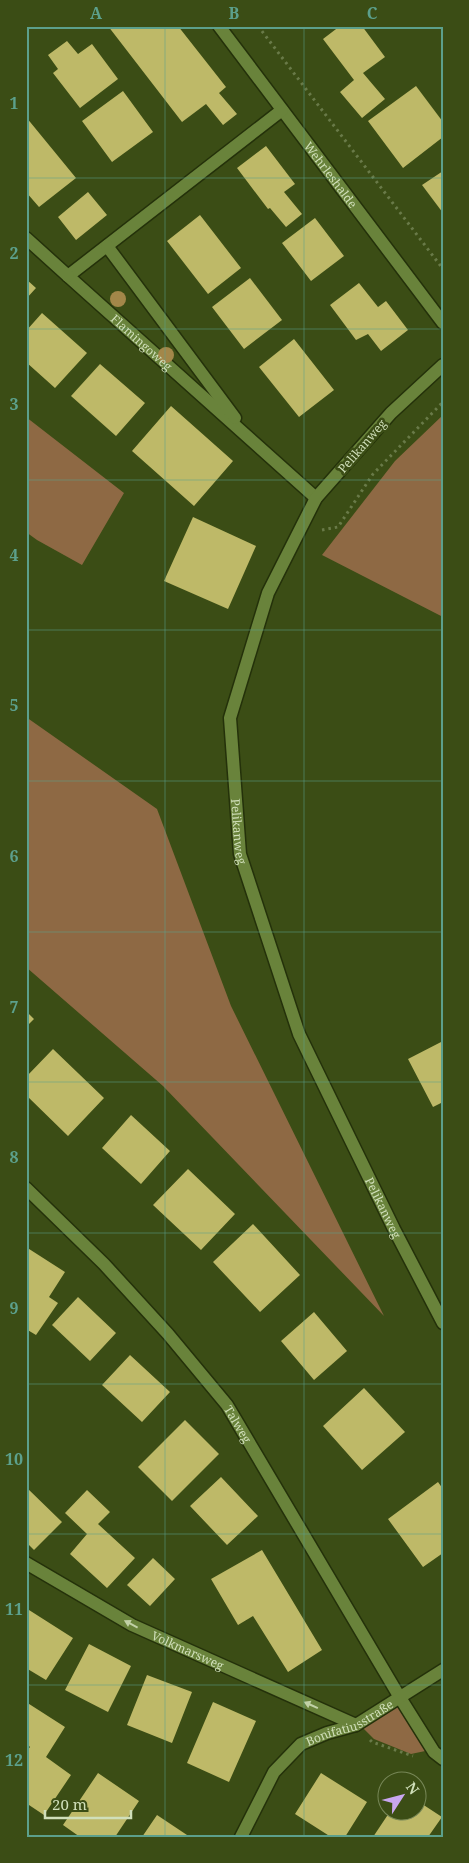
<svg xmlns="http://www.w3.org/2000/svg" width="469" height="1863" font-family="'Noto Serif',serif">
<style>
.green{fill:#8e6944}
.building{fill:#beb968}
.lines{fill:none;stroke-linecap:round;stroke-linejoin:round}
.minor-casing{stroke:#24310a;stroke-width:15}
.path{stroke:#697a48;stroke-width:3;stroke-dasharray:2.5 4;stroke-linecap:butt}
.minor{stroke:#69833b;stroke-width:12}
.tree{fill:#a38749}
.oneway{fill:#c1d1a7}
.grid{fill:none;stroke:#5ca08c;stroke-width:1;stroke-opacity:0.55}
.labels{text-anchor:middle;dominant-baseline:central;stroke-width:5;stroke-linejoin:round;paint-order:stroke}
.street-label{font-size:12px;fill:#d0dfba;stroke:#3b4d15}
.neatline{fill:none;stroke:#5ca08c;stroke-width:2}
.grid-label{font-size:16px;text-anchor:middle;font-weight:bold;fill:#5ca08c}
</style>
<rect width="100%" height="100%" fill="#3b4d15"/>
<!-- green -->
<path class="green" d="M443,415V617L322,555L395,461Z
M26,417L124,493L82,565L37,540L26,532Z
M26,717L157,809L231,1006L384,1316L163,1086L26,967Z
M397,1701L430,1750L411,1754L374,1739L361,1726Z"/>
<!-- building -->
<path class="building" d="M108,26H178L226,87L219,93L237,114L223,125L206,104L182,122Z
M340,26H362L385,57L363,73L385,99L362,118L340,92L354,80L323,39Z
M67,41L78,54L92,44L118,79L80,108L53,73L58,69L48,55Z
M416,86L443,122V137L403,168L368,121Z
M123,91L153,132L112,162L82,121Z
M26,117L76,178L39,207L26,192Z
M266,146L295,184L284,192L302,214L286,227L270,208L268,209L237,168Z
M443,171V213L422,185Z
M88,192L107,215L76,240L58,217Z
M200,215L241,268L208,294L167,241Z
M315,218L344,256L311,281L282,243Z
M250,278L282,320L244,349L212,307Z
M26,279L36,288L26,299Z
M359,283L378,307L386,301L408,330L381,351L368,334L356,340L330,305Z
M42,313L87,353L55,388L26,362V331Z
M294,339L334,390L299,417L259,367Z
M100,364L145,403L116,436L71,396Z
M171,406L233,461L194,506L132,451Z
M193,517L256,546L228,609L164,581Z
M26,1011L34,1019L26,1027Z
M443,1041V1102L433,1107L408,1059Z
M53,1049L104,1098L68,1136L26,1095V1077Z
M131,1115L170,1151L141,1184L102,1148Z
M188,1169L235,1214L201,1250L153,1205Z
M253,1224L300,1275L260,1312L213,1262Z
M26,1247L65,1272L49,1297L58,1303L36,1335L26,1329Z
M78,1297L116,1333L90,1361L52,1325Z
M314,1312L347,1351L314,1380L281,1341Z
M130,1355L170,1392L142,1422L102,1385Z
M364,1388L405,1432L362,1470L323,1426Z
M185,1420L219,1454L172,1501L138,1467Z
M221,1477L258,1516L227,1545L190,1506Z
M438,1482L443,1489V1553L423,1567L388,1519Z
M26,1487L62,1522L34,1550L26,1542Z
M87,1490L110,1512L98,1524L135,1558L107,1588L70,1554L87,1534L65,1513Z
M262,1550L322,1650L288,1672L253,1616L238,1625L211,1579Z
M153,1558L175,1579L150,1606L127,1585Z
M29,1610L73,1638L46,1680L26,1668V1614Z
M89,1644L131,1666L108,1712L65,1690Z
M147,1675L192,1692L172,1743L127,1725Z
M26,1702L65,1727L46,1757L71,1775L44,1815L26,1803V1752L30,1747L26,1743Z
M213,1702L256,1721L229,1782L187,1763Z
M98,1773L139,1801L115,1837H80L63,1825Z
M321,1773L367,1802L345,1837H331L295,1814Z
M416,1800L442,1817L428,1837H373L391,1810H416Z
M157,1815L190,1837H142Z"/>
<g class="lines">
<defs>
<g id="minor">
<path id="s1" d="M219,26L443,323"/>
<path id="s2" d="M282,110L68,276L316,498"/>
<path d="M26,238L68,276"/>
<path d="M107,246L235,418"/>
<path id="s3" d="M443,365L391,413L316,498L268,593L230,718L240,854L299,1034L394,1229L443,1323"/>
<path id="s4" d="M26,1188L104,1264L168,1334L227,1405L399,1696L434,1752L443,1759"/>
<path id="s5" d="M26,1563L132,1625L356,1725"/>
<path id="s6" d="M241,1837L274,1772L301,1744L327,1733L356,1725L443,1670"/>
</g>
</defs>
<!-- minor casing -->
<use href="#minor" class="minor-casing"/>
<!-- path -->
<path class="path" d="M258,26L443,269
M322,530L338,527L373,474L443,402
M370,1740L372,1742L413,1756"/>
<!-- minor -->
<use href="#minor" class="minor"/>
</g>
<!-- trees -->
<g class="tree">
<circle cx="118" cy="299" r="8"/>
<circle cx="166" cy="355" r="8"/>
</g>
<!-- one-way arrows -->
<defs><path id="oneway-solid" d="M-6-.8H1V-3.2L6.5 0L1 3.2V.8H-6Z" transform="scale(1.25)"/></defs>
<g class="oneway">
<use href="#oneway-solid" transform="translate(131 1624) rotate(-152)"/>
<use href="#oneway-solid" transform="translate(311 1705) rotate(-156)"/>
</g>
<!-- grid -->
<path class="grid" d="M165,26V1837M304,26V1837M26,178H443M26,329H443M26,480H443M26,630H443M26,781H443M26,932H443M26,1082H443M26,1233H443M26,1384H443M26,1534H443M26,1685H443"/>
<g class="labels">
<!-- street labels -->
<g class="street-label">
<text stroke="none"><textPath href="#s1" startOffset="186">Wehrleshalde</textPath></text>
<text stroke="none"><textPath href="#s2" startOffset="370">Flamingoweg</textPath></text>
<text transform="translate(362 446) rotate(-49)">Pelikanweg</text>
<text stroke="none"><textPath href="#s3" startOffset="535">Pelikanweg</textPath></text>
<text stroke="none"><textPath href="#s3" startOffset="940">Pelikanweg</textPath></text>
<text stroke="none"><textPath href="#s4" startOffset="318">Talweg</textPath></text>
<text stroke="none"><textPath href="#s5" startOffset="184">Volkmarsweg</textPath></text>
<text stroke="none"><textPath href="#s6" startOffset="165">Bonifatiusstraße</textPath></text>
</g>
</g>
<!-- border -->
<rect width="469" height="1863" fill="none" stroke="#3b4d15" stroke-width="55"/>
<!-- north arrow -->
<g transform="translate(402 1796) rotate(54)"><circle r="24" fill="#3b4d15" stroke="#778757"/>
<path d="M0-4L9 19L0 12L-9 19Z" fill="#c8a6ef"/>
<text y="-8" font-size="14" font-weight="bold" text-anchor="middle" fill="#d0dfba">N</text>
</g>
<!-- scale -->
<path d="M45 1810v8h86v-8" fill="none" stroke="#d0dfba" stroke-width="2.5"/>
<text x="52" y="1810" font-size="15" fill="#d0dfba" stroke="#3b4d15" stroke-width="4" paint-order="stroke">20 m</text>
<rect x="28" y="28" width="414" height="1808" class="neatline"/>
<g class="grid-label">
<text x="96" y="19">A</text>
<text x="234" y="19">B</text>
<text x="372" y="19">C</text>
<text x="14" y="109">1</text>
<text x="14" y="259">2</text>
<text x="14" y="410">3</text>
<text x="14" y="561">4</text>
<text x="14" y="711">5</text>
<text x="14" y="862">6</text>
<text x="14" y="1013">7</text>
<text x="14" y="1163">8</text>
<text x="14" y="1314">9</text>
<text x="14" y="1465">10</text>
<text x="14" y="1615">11</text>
<text x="14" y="1766">12</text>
</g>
</svg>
